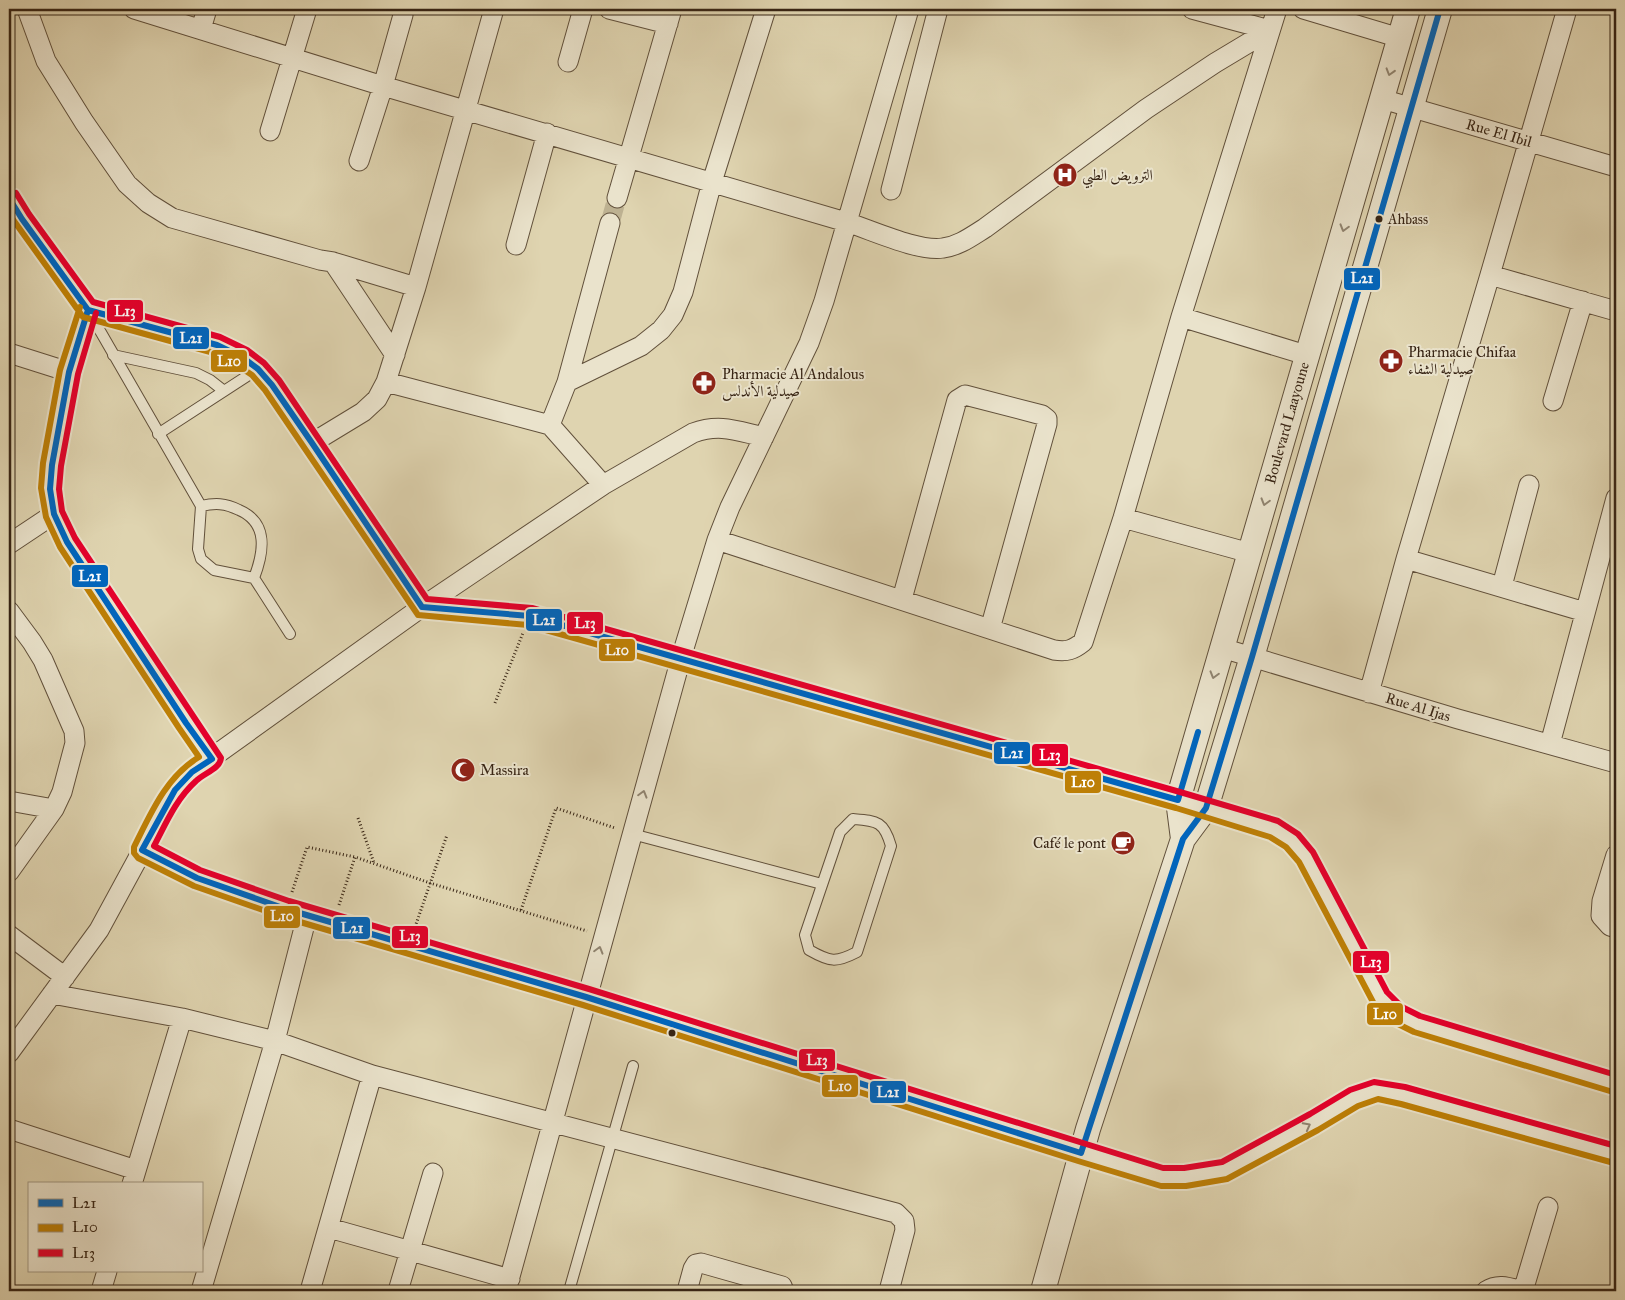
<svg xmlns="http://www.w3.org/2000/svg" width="1625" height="1300" font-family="'IM FELL Great Primer',Amiri,serif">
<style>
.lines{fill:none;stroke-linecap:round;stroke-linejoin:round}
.minor-tunnel{stroke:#bdb191;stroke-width:19;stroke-dasharray:19 9;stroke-linecap:butt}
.service-casing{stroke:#61503b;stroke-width:12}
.minor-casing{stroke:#61503b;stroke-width:21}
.tertiary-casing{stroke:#61503b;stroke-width:26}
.path{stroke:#372414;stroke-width:3;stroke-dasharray:1 2.5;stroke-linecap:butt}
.service{stroke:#eae3cc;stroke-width:10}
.minor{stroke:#eae3cc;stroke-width:19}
.tertiary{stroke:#eae3cc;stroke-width:24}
.bus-1-casing{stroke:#eae3cc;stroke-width:10}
.bus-2-casing{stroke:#eae3cc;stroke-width:10}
.bus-3-casing{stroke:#eae3cc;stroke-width:10}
.bus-1{stroke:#0065bd;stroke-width:6}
.bus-2{stroke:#bd7f06;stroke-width:6}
.bus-3{stroke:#e4002b;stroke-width:6}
.oneway{stroke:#908470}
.bus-dot{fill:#372414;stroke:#eae3cc;stroke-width:2}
.labels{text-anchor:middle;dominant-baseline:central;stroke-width:4;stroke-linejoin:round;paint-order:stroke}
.bus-label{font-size:14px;fill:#372414;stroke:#eae3cc;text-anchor:start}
.street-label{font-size:15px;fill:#372414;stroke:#eae3cc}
.poi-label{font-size:15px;fill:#372414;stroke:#eae3cc;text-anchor:start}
.line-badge{stroke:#eae3cc;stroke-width:2}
.badge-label{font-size:14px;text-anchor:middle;font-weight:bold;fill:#fff}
</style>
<rect width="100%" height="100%" fill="#dfd4b0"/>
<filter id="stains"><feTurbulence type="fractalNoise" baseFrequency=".004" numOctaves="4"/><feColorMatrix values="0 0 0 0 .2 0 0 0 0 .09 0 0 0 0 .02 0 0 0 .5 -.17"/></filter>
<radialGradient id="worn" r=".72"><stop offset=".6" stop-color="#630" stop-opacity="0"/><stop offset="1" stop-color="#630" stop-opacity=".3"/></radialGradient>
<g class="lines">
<!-- minor-tunnel -->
<path class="minor-tunnel" d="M610,223L617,198"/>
<defs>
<path id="service" d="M88,310L201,506L198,549L201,559L214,570L254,578L290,634
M113,355L196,373L210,380L224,391
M158,434L258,369
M201,506C215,503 225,503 239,510C269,523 264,552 254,578
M853,819C877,821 884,821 891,846L857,952C836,963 830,962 809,950L805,935L840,832Z
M632,834L822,884
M569,1291L633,1066"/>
<path id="minor" d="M27,9L46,61L84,122L127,184L148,203L172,218L320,260L333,262L395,355
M134,9L383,86L846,222C872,230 918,252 943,248C959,246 972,236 985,228L1146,109L1215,63L1270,30
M609,9L668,24
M1192,9L1270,30
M1303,9L1400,38
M201,29L207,9
M568,62L583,9
M1382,99L1616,167
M270,131L307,9
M359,161L383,86L403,15
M891,190L938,9
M9,198L22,219L88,310L217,345L242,357L258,369L272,385L312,443L422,607L530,616L1178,800L1274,829L1292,840L1306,857L1380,997L1397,1014L1417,1024L1616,1084
M617,198L672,9
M516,245L547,133
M333,262L416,287
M1490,275L1616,311
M88,310L69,372L52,465L50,489L54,514L67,542L186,723L212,759
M1181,317L1306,355
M9,353L69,372
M386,382L550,425L603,485
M567,382L610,223
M1553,401L1583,301
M550,425L567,382L641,346L661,330L673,315L683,292L712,182L766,9
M312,443L363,412L377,399L386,382L416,287L494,9
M1123,518L1250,553
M717,540L1054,650C1067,652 1073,650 1083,642L1123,518L1181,317L1277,9
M9,544L54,514
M1406,559L1585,612
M1502,586L1529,485
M902,599L957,400L965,395L1042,415L1047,419V424L990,629
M9,611L32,642L43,660L74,731L75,743L62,792L54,809L9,872
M1222,648L1458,719L1616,763
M1369,693L1406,559L1490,275L1567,9
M1550,744L1616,498
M9,801L54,809
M142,850L197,878L286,909L586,997L1081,1153L1162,1177H1185L1225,1170L1314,1122L1354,1098L1377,1090L1403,1095L1616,1155
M1616,855L1602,901L1601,916L1610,926L1616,928
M9,935L65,977
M52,994L182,1018L275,1041L372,1075L896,1213L904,1221L905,1230L889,1291
M9,1053L99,930L168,803L189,774L422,607L603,485L693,433C720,423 737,431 764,437
M9,1129L136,1170
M132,1184L182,1018
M329,1228L510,1279
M101,1291L107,1271
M201,1291L275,1041L307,916
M310,1291L372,1075
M398,1291L433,1173
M506,1291L681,658L717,540L730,507L809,343L824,301L909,9
M687,1291L693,1269L696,1264L701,1263L782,1286L784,1291
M1486,1291C1498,1283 1508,1287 1522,1291
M1523,1291L1548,1207"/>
<path id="tertiary" d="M1183,839L1178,800L1408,9
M1043,1291L1088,1129L1183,839L1206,808L1252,657L1440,9"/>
</defs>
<!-- service casing -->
<use href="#service" class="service-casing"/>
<!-- minor casing -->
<use href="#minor" class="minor-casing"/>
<!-- tertiary casing -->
<use href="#tertiary" class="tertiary-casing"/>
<!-- path -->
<path class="path" d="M495,703L523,633
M358,818L374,863
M292,892L307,847L355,857
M339,905L355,857L430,883L587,931
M521,910L556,808L615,828
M415,927L447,835"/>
<!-- service -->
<use href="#service" class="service"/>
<!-- minor -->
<use href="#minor" class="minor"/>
<!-- tertiary -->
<use href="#tertiary" class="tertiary"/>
<defs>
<path id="bus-1" d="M9,198L22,219L88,310L217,345L242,357L258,369L272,385L312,443L422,607L530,616L1178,800L1198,732
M88,310L69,372L52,465L50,489L54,514L67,542L186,723L212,759L192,772L175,790L142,850L197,878L286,909L586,997L1081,1153L1183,839L1206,808L1252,657L1440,9"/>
<path id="bus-2" d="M9,214L83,317L214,353L237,365L252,375L265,390L418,615L528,625L1176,808L1270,837L1286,847L1299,862L1373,1002L1392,1021L1414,1032L1613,1092
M80,307L60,370L43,463L41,488L46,517L60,547L179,728L199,757C166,777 151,813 134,847V853L138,858L194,886L283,917L583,1005L1078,1161L1161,1186H1186L1227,1179L1318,1130L1358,1106L1378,1099L1401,1104L1614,1163"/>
<path id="bus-3" d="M16,193L29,214L93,302L220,337L247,350L264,363L279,380L427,599L532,608L1180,792L1278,821L1298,834L1313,852L1387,992L1402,1007L1420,1016L1616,1075
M96,313L78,374L61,466L59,489L62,511L75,538L221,758C220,769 204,773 196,781C176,799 166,823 154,846L200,870L289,901L589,989L1163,1168H1184L1222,1162L1310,1114L1350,1090L1374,1082L1405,1087L1616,1146"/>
</defs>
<!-- bus-1 casing -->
<use href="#bus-1" class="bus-1-casing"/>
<!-- bus-2 casing -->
<use href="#bus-2" class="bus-2-casing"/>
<!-- bus-3 casing -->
<use href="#bus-3" class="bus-3-casing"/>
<!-- bus-1 -->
<use href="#bus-1" class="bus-1"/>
<!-- bus-2 -->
<use href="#bus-2" class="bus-2"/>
<!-- bus-3 -->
<use href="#bus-3" class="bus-3"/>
</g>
<!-- one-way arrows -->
<defs><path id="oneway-chevron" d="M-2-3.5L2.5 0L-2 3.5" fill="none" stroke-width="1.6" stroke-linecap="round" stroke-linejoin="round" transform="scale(1.25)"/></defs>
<g class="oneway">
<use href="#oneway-chevron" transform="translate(1390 72) rotate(107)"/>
<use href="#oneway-chevron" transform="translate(1344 228) rotate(106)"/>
<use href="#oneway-chevron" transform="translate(1265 502) rotate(106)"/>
<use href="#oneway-chevron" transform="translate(1214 675) rotate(106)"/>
<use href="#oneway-chevron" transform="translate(643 794) rotate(-74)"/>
<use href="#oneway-chevron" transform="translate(599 950) rotate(-74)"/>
<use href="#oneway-chevron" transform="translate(1307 1126) rotate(-28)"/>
</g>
<!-- icons -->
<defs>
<symbol id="hospital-disc" viewBox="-11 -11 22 22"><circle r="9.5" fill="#8f2418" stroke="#eae3cc"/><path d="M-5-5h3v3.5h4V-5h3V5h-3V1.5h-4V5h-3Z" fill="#fff"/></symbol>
<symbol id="pharmacy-disc" viewBox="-11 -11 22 22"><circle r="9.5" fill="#8f2418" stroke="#eae3cc"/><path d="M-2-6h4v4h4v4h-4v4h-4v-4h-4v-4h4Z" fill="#fff"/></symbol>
<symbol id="mosque-disc" viewBox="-11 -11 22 22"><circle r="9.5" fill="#8f2418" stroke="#eae3cc"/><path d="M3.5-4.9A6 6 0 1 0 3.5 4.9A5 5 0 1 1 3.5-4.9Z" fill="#fff"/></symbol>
<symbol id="cafe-disc" viewBox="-11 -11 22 22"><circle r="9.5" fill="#8f2418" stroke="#eae3cc"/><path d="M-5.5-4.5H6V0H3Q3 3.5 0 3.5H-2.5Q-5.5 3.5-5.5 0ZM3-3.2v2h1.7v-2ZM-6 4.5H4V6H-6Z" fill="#fff"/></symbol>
</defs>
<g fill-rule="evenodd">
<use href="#hospital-disc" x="1051" y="161" width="28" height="28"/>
<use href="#pharmacy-disc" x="1377" y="347" width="28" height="28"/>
<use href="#pharmacy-disc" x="690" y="369" width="28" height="28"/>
<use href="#mosque-disc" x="449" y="756" width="28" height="28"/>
<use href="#cafe-disc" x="1109" y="829" width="28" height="28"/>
</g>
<!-- markers -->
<g class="bus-dot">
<circle cx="1379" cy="219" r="4.5"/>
<circle cx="672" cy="1033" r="4.5"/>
</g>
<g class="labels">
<!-- bus labels -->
<g class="bus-label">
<text x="1388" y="219">Ahbass</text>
</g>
<!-- street labels -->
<g class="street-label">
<text transform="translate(1499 133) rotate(16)">Rue El Ibil</text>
<text transform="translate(1287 423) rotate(-74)">Boulevard Laayoune</text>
<text transform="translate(1418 707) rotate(17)">Rue Al Ijas</text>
</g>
<!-- poi labels -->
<g class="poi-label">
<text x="1082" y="175">الترويض الطبي</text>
<text x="1408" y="352">Pharmacie Chifaa<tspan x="1408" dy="17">صيدلية الشفاء</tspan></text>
<text x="722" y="374">Pharmacie Al Andalous<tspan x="722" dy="17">صيدلية الأندلس</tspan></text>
<text x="480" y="770">Massira</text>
<text x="1106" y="843" text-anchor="end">Café le pont</text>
</g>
</g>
<g class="line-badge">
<rect x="1343" y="267" width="38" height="24" rx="5" fill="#0065bd"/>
<rect x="106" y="299" width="38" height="24" rx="5" fill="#e4002b"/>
<rect x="172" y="326" width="38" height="24" rx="5" fill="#0065bd"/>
<rect x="210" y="349" width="38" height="24" rx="5" fill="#bd7f06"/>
<rect x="71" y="564" width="38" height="24" rx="5" fill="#0065bd"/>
<rect x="525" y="608" width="38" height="24" rx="5" fill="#0065bd"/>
<rect x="566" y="611" width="38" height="24" rx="5" fill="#e4002b"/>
<rect x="598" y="638" width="38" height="24" rx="5" fill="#bd7f06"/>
<rect x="993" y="741" width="38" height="24" rx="5" fill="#0065bd"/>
<rect x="1031" y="743" width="38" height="24" rx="5" fill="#e4002b"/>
<rect x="1064" y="770" width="38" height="24" rx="5" fill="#bd7f06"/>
<rect x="263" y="905" width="38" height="24" rx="5" fill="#bd7f06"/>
<rect x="332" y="916" width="39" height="24" rx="5" fill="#0065bd"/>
<rect x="391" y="925" width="38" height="24" rx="5" fill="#e4002b"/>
<rect x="1352" y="950" width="38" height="24" rx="5" fill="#e4002b"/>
<rect x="1366" y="1002" width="38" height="24" rx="5" fill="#bd7f06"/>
<rect x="798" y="1048" width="38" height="24" rx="5" fill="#e4002b"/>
<rect x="821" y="1074" width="38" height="24" rx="5" fill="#bd7f06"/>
<rect x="869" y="1080" width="38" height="24" rx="5" fill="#0065bd"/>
</g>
<g class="badge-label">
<text x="1362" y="283">L21</text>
<text x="125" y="316">L13</text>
<text x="191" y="343">L21</text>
<text x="229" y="366">L10</text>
<text x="90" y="581">L21</text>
<text x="544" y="625">L21</text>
<text x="585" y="628">L13</text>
<text x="617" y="655">L10</text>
<text x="1012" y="758">L21</text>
<text x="1050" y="760">L13</text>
<text x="1083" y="787">L10</text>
<text x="282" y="921">L10</text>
<text x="352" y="933">L21</text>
<text x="410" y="941">L13</text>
<text x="1371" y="967">L13</text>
<text x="1385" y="1019">L10</text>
<text x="817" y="1065">L13</text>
<text x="840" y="1091">L10</text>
<text x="888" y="1097">L21</text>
</g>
<!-- margin -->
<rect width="1625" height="1300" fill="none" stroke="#dfd4b0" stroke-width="30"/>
<rect x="10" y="10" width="1605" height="1280" fill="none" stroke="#372414" stroke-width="2.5"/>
<rect x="15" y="15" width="1595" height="1270" fill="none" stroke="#372414"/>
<!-- legend -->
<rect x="28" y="1182" width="175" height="90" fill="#eae3cc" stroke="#a29782"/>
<rect x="38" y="1199" width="25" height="8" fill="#0065bd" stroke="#a29782"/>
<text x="72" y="1208" font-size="15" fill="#372414">L21</text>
<rect x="38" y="1224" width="25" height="8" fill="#bd7f06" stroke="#a29782"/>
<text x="72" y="1232" font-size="15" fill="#372414">L10</text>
<rect x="38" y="1249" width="25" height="8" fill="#e4002b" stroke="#a29782"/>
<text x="72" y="1258" font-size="15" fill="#372414">L13</text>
<rect width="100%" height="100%" filter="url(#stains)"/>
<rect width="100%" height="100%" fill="url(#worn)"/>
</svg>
